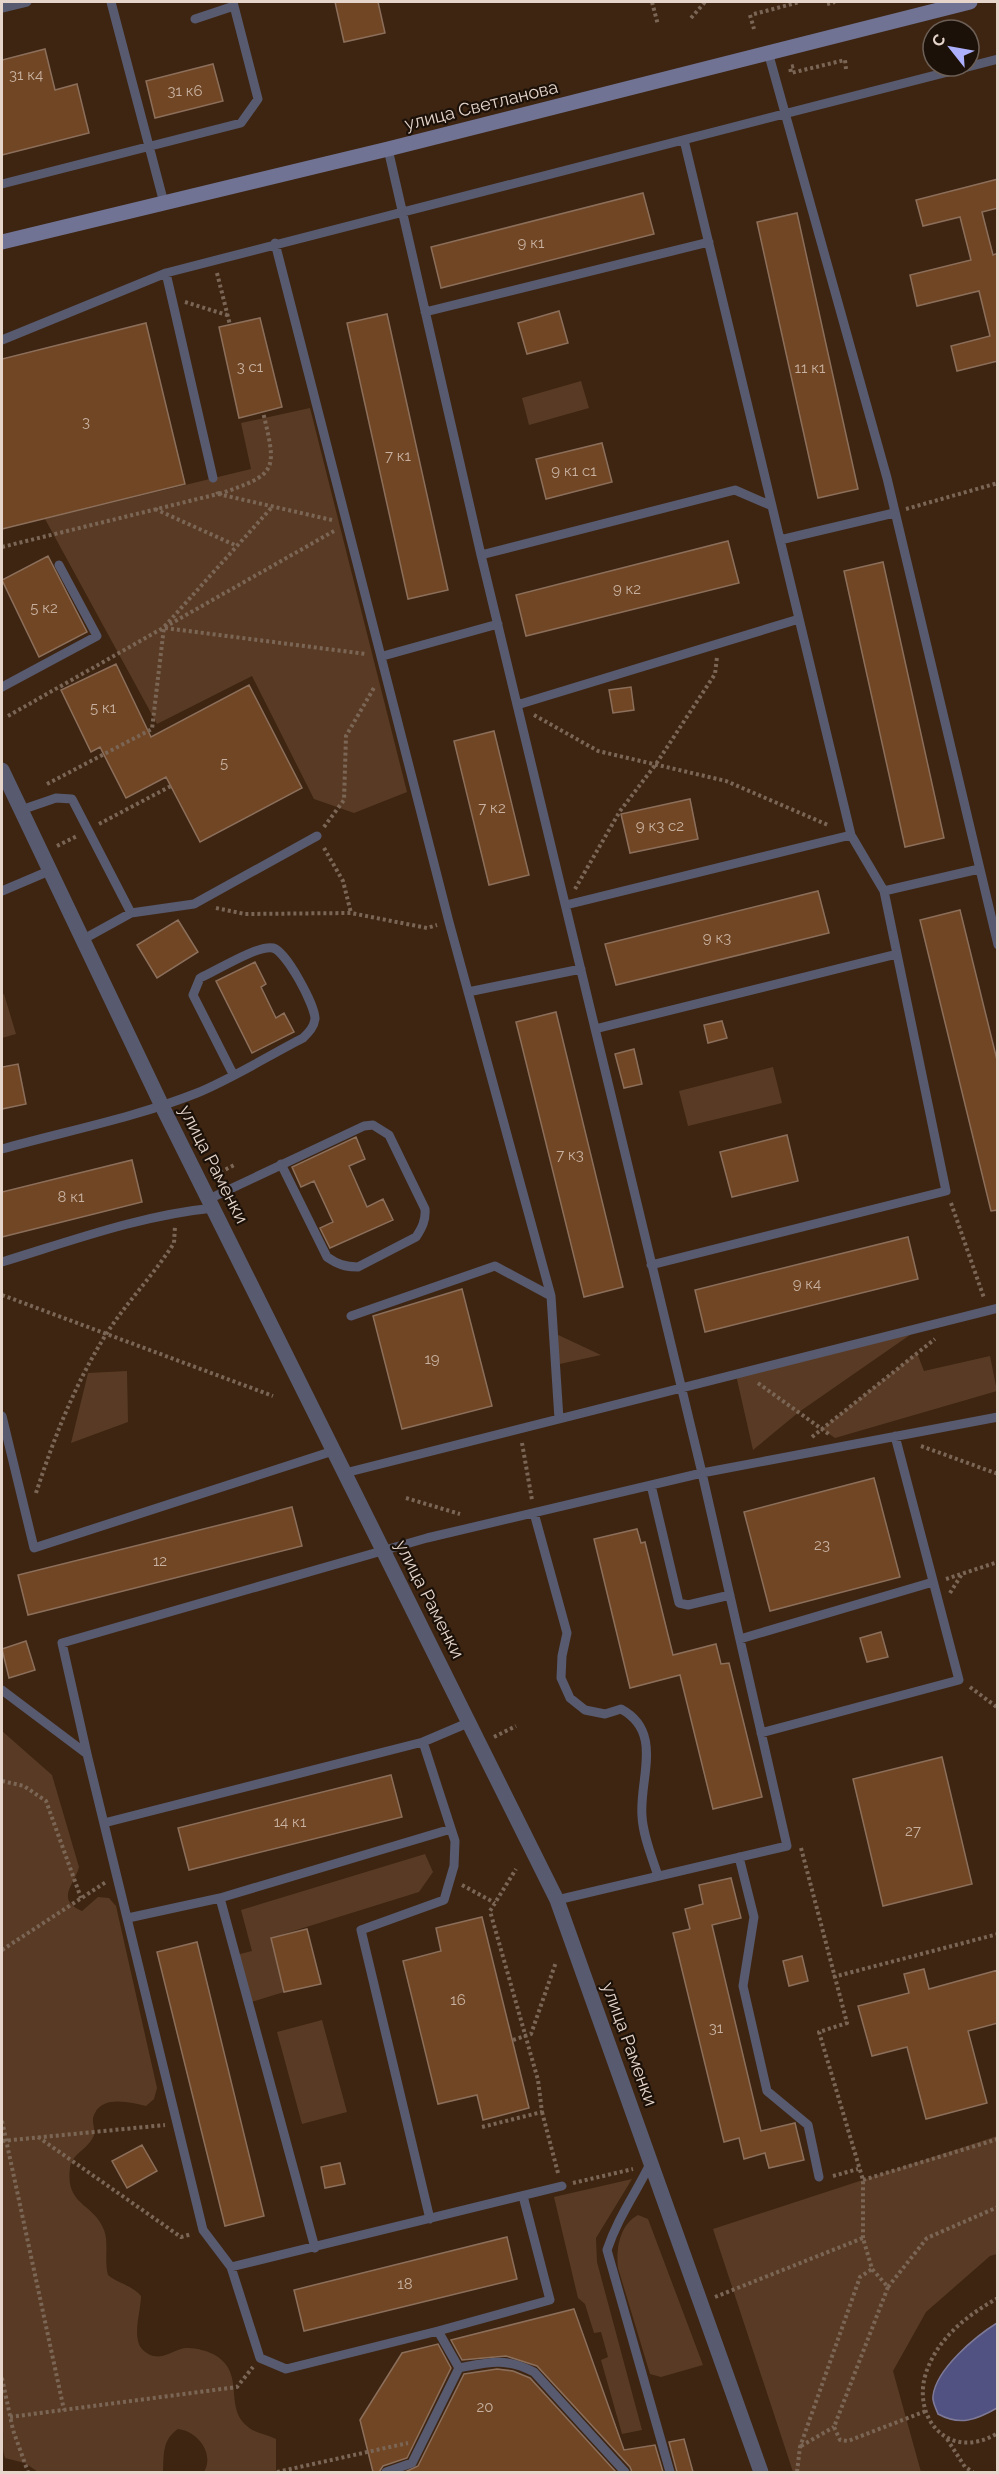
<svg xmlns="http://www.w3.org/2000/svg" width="999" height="2474" font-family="Raleway,sans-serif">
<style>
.green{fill:#593b25}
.water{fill:#515281;stroke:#7d7997;stroke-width:1.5}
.building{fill:#704624;stroke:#8c6f5b;stroke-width:1.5}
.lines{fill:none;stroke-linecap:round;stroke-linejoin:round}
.path{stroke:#7b6656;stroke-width:4;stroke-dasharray:3 3;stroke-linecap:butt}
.lane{stroke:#585a6f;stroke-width:9}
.street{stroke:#585a6f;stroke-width:15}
.secondary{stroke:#717394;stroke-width:15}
.labels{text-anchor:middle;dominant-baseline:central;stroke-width:4.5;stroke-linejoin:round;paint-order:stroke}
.number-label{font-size:15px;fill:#c8b1a0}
.street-label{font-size:18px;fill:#e5d5ca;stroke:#1c1109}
</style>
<rect width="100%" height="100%" fill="#3d2512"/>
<!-- green -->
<path class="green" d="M581,381L589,408L529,425L522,398Z
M310,408L407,792L354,813L314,799L252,676L157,724L45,519L251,469L241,423Z
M4,994L16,1034L2,1038V995Z
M773,1067L782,1103L688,1126L679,1091Z
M920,1328L799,1412L753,1450L736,1375Z
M554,1333L601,1355L555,1365Z
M917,1353L924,1371L990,1356L997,1391L835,1438L822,1429Z
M127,1371L128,1422L71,1443L88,1373Z
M2,1731L52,1775L79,1867C74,1886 55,1899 82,1911L98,1897L109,1898L116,1906L157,2088L154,2099L146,2106C131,2103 104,2095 95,2113C90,2121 96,2128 94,2135C89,2149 71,2154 70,2168C65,2206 94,2203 104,2230C109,2242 104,2261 108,2275C119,2284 132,2285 141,2296C141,2311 131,2339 143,2350C157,2363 168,2353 181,2349C189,2346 205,2350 213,2354C247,2372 223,2406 247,2426C254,2433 267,2434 276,2439V2472H204C215,2453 197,2431 178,2429C162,2440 164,2454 163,2472H38L25,2463L5,2458C1,2446 5,2436 2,2424Z
M425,1854L433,1872L419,1892L271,1938L284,1992L248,2003L236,1955L252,1951L241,1910Z
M322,2020L347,2112L302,2124L277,2032Z
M997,2136V2254L990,2256L926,2312L893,2371L921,2472H793L713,2229Z
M632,2179L596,2238L597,2262L642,2430L622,2434L601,2360L608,2357L601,2332L594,2333L585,2304L578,2298L554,2197Z
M638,2215L648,2219L703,2365L661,2377L650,2374L618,2268C616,2250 619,2225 638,2215Z"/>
<!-- water -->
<path class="water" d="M997,2323V2408C976,2420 960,2426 938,2414C936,2408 932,2402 933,2396C936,2369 976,2336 997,2323Z"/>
<!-- building -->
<path class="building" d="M335,2H378L385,33L344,42Z
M45,49L55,90L77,84L89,133L2,155V60Z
M213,64L223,101L155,118L146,81Z
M998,179V208L982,212L993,255L998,253V361L957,371L951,346L990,336L979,291L917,306L910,275L971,260L960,217L923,226L916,200Z
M643,193L654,234L441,288L431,247Z
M797,213L858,489L818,498L757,222Z
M559,311L568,343L527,354L518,323Z
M387,314L448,590L408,599L347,323Z
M260,318L282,407L239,418L219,327Z
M146,323L185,484L2,529V359Z
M602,443L612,482L546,499L536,459Z
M728,541L739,583L526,636L516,595Z
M48,556L87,632L39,657L2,580Z
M883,562L944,838L905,847L844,571Z
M116,664L151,737L249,685L302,788L200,842L166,777L126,798L100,747L91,752L61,690Z
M631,687L634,710L613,713L609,690Z
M494,731L529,875L489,885L454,741Z
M690,799L698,839L630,853L621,814Z
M818,891L829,933L616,985L605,944Z
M960,910L998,1064V1210L991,1211L920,920Z
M178,920L198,952L157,978L137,945Z
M255,962L266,984L261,987L276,1018L284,1013L294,1032L252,1053L216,981Z
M556,1012L623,1287L584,1297L516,1022Z
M722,1021L727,1038L708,1043L704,1025Z
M634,1049L642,1084L624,1088L615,1054Z
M18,1064L26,1104L2,1109V1067Z
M787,1135L798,1181L732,1197L720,1152Z
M356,1137L365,1159L349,1166L367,1207L383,1199L393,1220L330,1248L320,1228L333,1222L314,1181L301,1187L292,1167Z
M132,1160L142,1202L2,1237V1192Z
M908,1237L918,1279L705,1332L695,1290Z
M462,1289L492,1406L402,1429L373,1316Z
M874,1478L900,1577L770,1611L744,1512Z
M292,1507L302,1546L28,1615L18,1575Z
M637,1529L641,1543L645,1542L673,1655L716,1644L721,1664L729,1663L762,1797L713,1809L680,1675L630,1688L594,1539Z
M881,1632L888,1657L867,1662L860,1638Z
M26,1641L35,1670L9,1678L2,1649Z
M942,1757L972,1884L883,1906L853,1779Z
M391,1775L402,1817L189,1870L178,1828Z
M731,1878L741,1918L712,1925L761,2131L795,2123L804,2160L769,2168L765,2153L744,2159L739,2138L724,2142L673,1933L690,1929L685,1909L703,1904L699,1885Z
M482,1917L529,2108L483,2120L477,2095L438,2104L403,1961L441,1951L436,1928Z
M307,1929L321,1984L284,1992L271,1938Z
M197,1942L264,2216L225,2226L157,1952Z
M802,1956L808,1981L789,1986L783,1961Z
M924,1969L929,1989L998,1970V2023L968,2031L987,2103L926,2119L907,2047L872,2056L858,2006L909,1993L904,1974Z
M142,2145L157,2171L127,2188L112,2161Z
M340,2163L345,2184L325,2188L321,2167Z
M507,2237L517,2279L304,2331L294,2290Z
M574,2309L624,2450L655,2445L663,2472H632L630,2467L537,2366L506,2356L462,2360L451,2340Z
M438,2344L451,2368L407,2458L383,2466L379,2472H373L360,2420L402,2353Z
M497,2369L513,2371L530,2378L616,2472H405L418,2466L464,2374Z
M684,2439L693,2472H677L669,2442Z"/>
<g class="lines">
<!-- path -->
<path class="path" d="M652,2L658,25
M827,4L835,2
M754,14L800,2
M750,15L754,29
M691,18L705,2
M794,66L790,67L791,73L845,60L846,69
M217,273L230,325
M185,302L227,315
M218,494L332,520
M219,494C278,474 277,471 263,412
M155,509L237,546
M906,509L998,483
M2,547L218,494L217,490
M165,628L366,654
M534,715L598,751L726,781L828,825
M8,716L334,531
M47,784L152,729L164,627L273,506
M99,824L171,786
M324,827L344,800L346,736L375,686
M57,846L77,836
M324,848L343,881L351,913
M575,889L620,811L656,764L715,674L717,657
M216,908L245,914L351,913L427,928L437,925
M215,1175L236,1164
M951,1203L984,1298
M2,1295L273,1396
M758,1383L830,1435
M812,1437L935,1339
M522,1443L532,1500
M921,1446L998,1474
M36,1493C54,1438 74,1386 105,1336C125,1304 153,1276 174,1243L175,1226
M406,1498L460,1514
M946,1579L998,1562
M950,1593L962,1574
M970,1687L998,1708
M494,1737L516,1726
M2,1781L24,1786L46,1801L81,1898
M801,1848L847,2023L819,2032L863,2180V2238
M462,1885L495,1903
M2,1950L106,1882
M833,1977L998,1934
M513,2040L531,2034L556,1962
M542,2112L558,2173
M2,2121L64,2410
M482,2127L542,2112L538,2080L490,1911L516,1869
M38,2137L181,2237L192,2234
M2,2141L165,2125
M833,2176L858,2169
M863,2180L998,2139
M573,2183L633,2169
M888,2287L927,2238L998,2207
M715,2297L863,2238L872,2269L888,2287L834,2427L840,2440L848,2441L926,2411
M998,2298C969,2314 942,2335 929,2365C907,2414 947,2464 998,2433
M2,2378L13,2430L28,2472
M10,2417L237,2387L253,2367
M947,2439L965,2467L973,2472
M801,2446L834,2427
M277,2472L408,2443
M797,2472L800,2447L860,2277L872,2269"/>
<!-- lane -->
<path class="lane" d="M111,2L164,203
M2,8L27,2
M195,19L234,6
M768,52L887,478L998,945
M388,149L481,555L702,1473L787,1846L557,1900
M2,184L241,123L258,99L233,2
M275,243L449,922L551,1296L559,1419
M166,273L213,478
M425,312L709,242
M2,340L166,273L998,59
M780,540L894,513
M481,555L735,490L772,506
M383,656L498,624
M2,687L97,636L59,565
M517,705L799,619
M21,810L56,798L72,799L131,913
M2,891L49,871
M884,891L979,869
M566,905L851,835
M82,940L131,913L194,904L317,836
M468,992L581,969
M595,1029L897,954
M2,1149C66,1131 134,1118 197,1093C233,1078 268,1056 303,1038C309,1032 314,1027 315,1019C315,1005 286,951 273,948C257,945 216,971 200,978L193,995L233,1074
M209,1199L364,1126L373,1125L389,1135L425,1209C426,1220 422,1228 416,1237L358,1267C345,1267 337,1264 327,1257L281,1164
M2,1262C71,1241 141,1215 214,1208
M651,1265L946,1191L884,891L851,835L684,140
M351,1316L495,1266L551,1296
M2,1416L34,1548L333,1451
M345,1473L998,1308
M651,1485L679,1603L688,1605L730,1595
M534,1513L567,1633L562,1656L561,1678L570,1698L585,1710L605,1714L621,1709C664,1732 639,1779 642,1816C643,1836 652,1857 658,1876
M740,1639L933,1582
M2,1690L87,1754L203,2230L231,2267L562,2186
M761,1733L959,1680L895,1436
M423,1742L455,1841L454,1866L444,1900L361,1930L430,2219
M87,1754L62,1643L427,1538L702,1473L998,1417
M104,1823L423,1742L470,1722
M739,1857L754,1917L743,1986L767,2091L808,2125L819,2177
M128,1918L220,1898
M651,2162C636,2193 618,2217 607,2250L670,2472
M315,2248L220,1898L451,1829
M231,2267L260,2358L286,2369L438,2331L459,2368
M438,2331L550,2300L523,2196
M386,2472L412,2463L459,2368C489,2362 505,2357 534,2372L625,2472"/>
<!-- street -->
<path class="street" d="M2,770L162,1106L557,1900L761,2472"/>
<!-- secondary -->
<path class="secondary" d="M2,242L388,149L970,2"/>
</g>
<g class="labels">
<!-- number labels -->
<g class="number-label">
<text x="26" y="75">31 к4</text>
<text x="185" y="91">31 к6</text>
<text x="531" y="243">9 к1</text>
<text x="250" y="367">3 с1</text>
<text x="810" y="368">11 к1</text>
<text x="86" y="422">3</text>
<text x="398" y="456">7 к1</text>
<text x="574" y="471">9 к1 с1</text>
<text x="627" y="589">9 к2</text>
<text x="44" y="608">5 к2</text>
<text x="103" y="708">5 к1</text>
<text x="224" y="763">5</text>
<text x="492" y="808">7 к2</text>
<text x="660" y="826">9 к3 с2</text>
<text x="717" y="938">9 к3</text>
<text x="570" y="1155">7 к3</text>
<text x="71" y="1197">8 к1</text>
<text x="807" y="1284">9 к4</text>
<text x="432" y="1359">19</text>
<text x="822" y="1545">23</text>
<text x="160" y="1561">12</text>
<text x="290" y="1822">14 к1</text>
<text x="913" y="1831">27</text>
<text x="458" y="2000">16</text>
<text x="716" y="2028">31</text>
<text x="405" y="2284">18</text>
<text x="485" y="2407">20</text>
</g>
<!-- street labels -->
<g class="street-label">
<text transform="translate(481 105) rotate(-14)">улица Светланова</text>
<text transform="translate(214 1164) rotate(63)">улица Раменки</text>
<text transform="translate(430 1599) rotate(63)">улица Раменки</text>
<text transform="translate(630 2044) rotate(70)">улица Раменки</text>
</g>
</g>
<!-- border -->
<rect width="999" height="2474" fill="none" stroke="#e5d5ca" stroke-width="6"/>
<!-- north arrow -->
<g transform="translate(951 48) rotate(301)"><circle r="28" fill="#1c1109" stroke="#6c5f56" stroke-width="1.5"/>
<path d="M0-4.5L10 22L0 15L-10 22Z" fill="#acaffb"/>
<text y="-9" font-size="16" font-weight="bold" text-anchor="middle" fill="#e5d5ca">С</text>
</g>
</svg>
